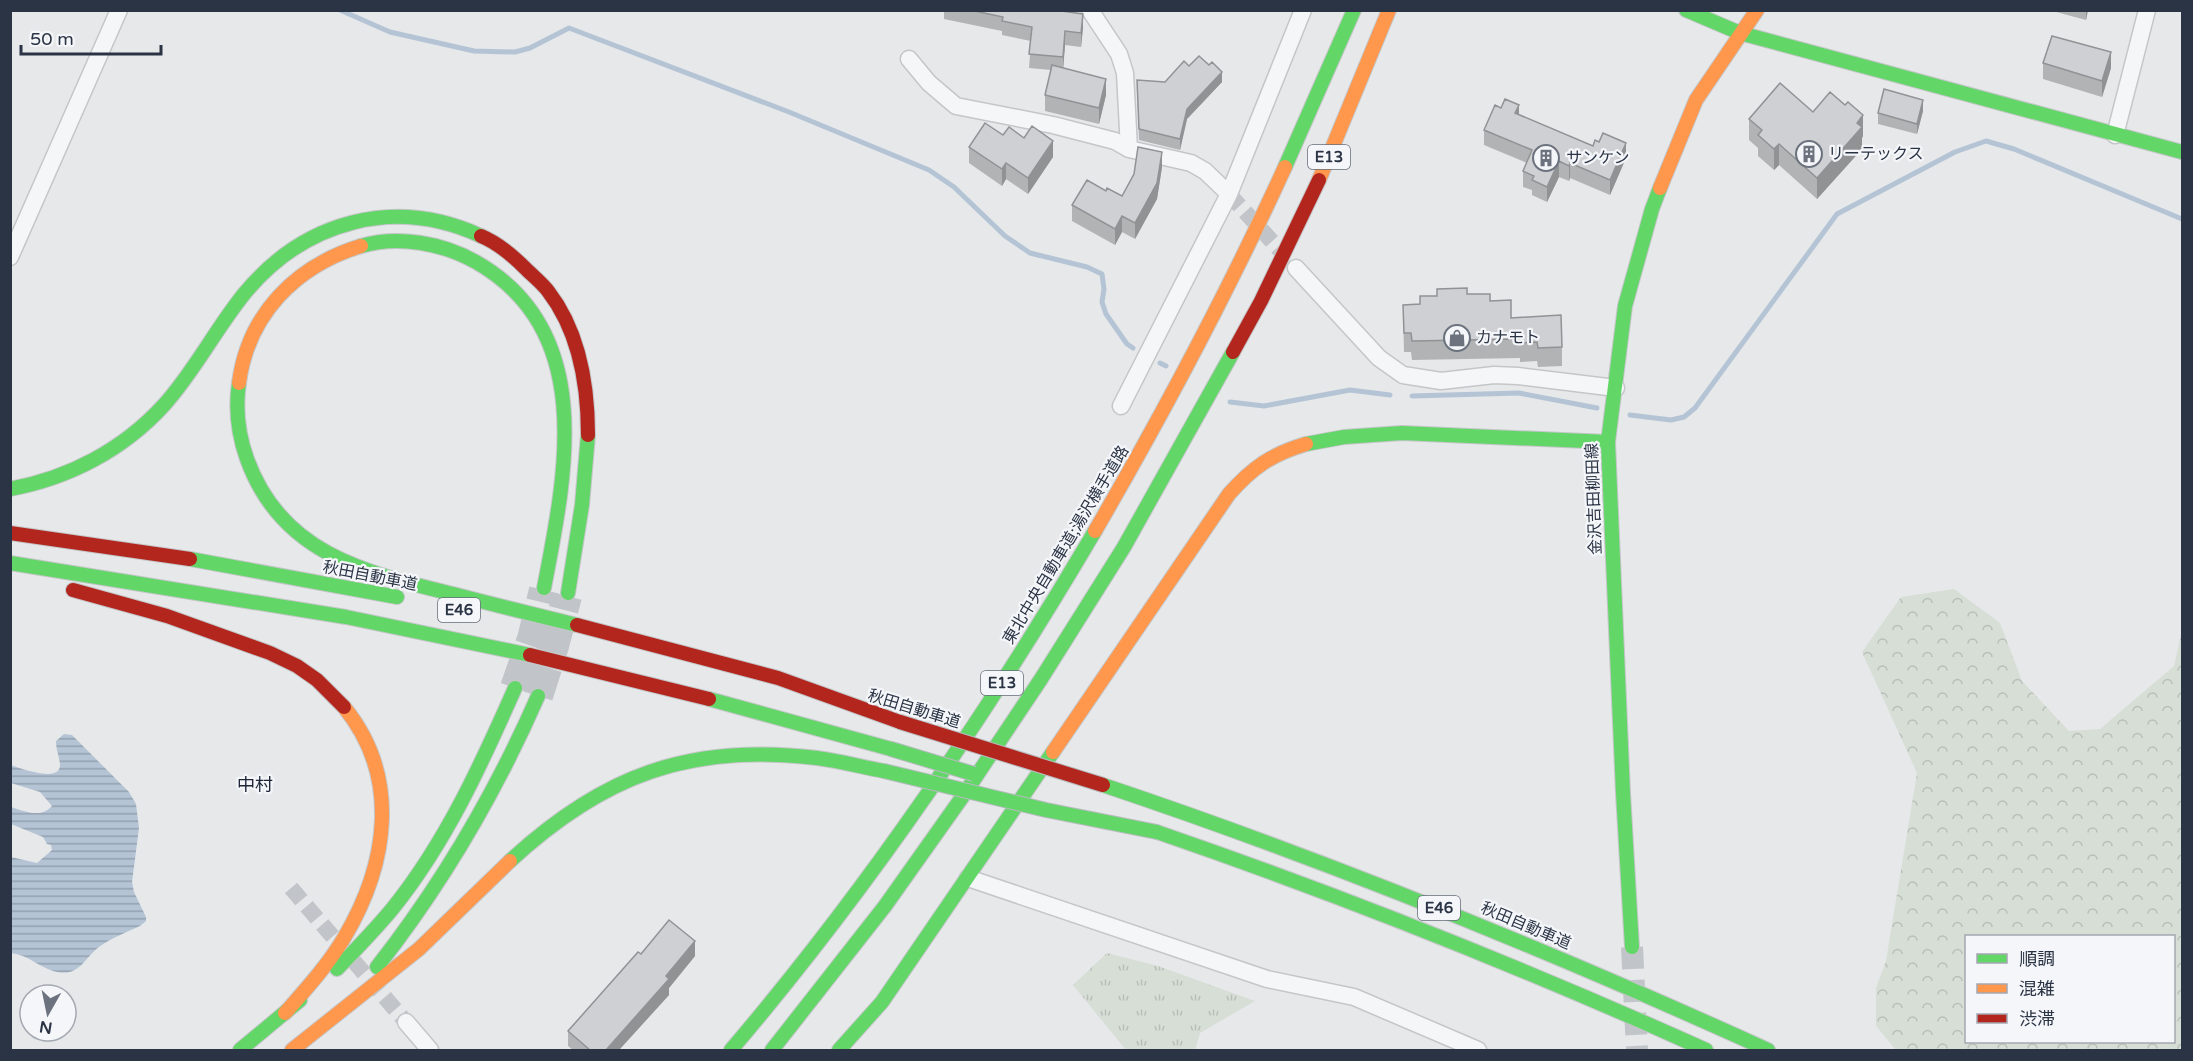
<svg xmlns="http://www.w3.org/2000/svg" width="2193" height="1061" font-family="'Varela Round','Noto Sans JP',sans-serif">
<style>
.grass{fill:url(#grass-tufts)}
.forest{fill:url(#forest-crowns);fill-rule:evenodd}
.water{fill:url(#water-rules)}
.lines{fill:none;stroke-linecap:round;stroke-linejoin:round}
.stream{stroke:#b4c4d5;stroke-width:5}
.street-tunnel{stroke:#c1c4c9;stroke-width:16;stroke-dasharray:16 8;stroke-linecap:butt}
.secondary-tunnel{stroke:#c1c4c9;stroke-width:22;stroke-dasharray:22 11;stroke-linecap:butt}
.highway-tunnel{stroke:#c1c4c9;stroke-width:30;stroke-dasharray:30 15;stroke-linecap:butt}
.street-casing{stroke:#c4c6c8;stroke-width:19}
.fast-casing{stroke:#c4c6c8;stroke-width:16}
.slow-casing{stroke:#c4c6c8;stroke-width:16}
.jam-casing{stroke:#c4c6c8;stroke-width:16}
.street{stroke:#f5f6f7;stroke-width:16}
.fast{stroke:#63d668;stroke-width:14}
.slow{stroke:#ff974d;stroke-width:14}
.jam{stroke:#b3261e;stroke-width:14}
.fast-bridge-casing{stroke:#b8bbbf;stroke-width:16;stroke-linecap:butt}
.jam-bridge-casing{stroke:#b8bbbf;stroke-width:16;stroke-linecap:butt}
.fast-bridge{stroke:#63d668;stroke-width:14}
.jam-bridge{stroke:#b3261e;stroke-width:14}
.wall{fill:#b1b3b5}
.shaded-wall{fill:#909294}
.building{fill:#ced0d3;stroke:#909294;stroke-width:1.5}
.labels{text-anchor:middle;dominant-baseline:central;stroke-width:4.5;stroke-linejoin:round;paint-order:stroke}
.shield{fill:#f4f6f9;stroke:#676e7b;stroke-width:1.5}
.shield-label{font-size:15px;font-weight:bold;fill:#2b3445}
.poi-label{font-size:16px;fill:#2b3445;stroke:#f4f6f9;text-anchor:start}
.street-label{font-size:16px;fill:#2b3445;stroke:#f4f6f9}
.neighbourhood-label{font-size:18px;fill:#1d2536;stroke:#f4f6f9}
</style>
<defs>
<pattern id="grass-tufts" width="24" height="20" patternUnits="userSpaceOnUse" patternTransform="scale(1.5)"><rect width="24" height="20" fill="#d6ded6"/><path d="M3 7l-1-3M5 7V3M7 7l1-3M15 17l-1-3M17 17v-4M19 17l1-3" fill="none" stroke="#b8bfb9"/></pattern>
<pattern id="forest-crowns" width="20" height="18" patternUnits="userSpaceOnUse" patternTransform="scale(1.5)"><rect width="20" height="18" fill="#d6ded6"/><path d="M2 6a3 3 0 1 1 6 0M12 15a3 3 0 1 1 6 0" fill="none" stroke="#b8bfb9"/></pattern>
<pattern id="water-rules" width="6" height="5" patternUnits="userSpaceOnUse" patternTransform="scale(1.5)"><rect width="6" height="5" fill="#b4c4d5"/><path d="M0 2.5h6" fill="none" stroke="#93a0af"/></pattern>
</defs>
<rect width="100%" height="100%" fill="#e6e8ea"/>
<!-- grass -->
<path class="grass" d="M1107,953L1158,966L1255,1001L1200,1033L1195,1050H1126L1073,985Z"/>
<!-- forest -->
<path class="forest" d="M1954,589L2000,623L2022,681L2069,731L2100,729L2174,666L2182,631V1050H1896L1876,1026V988L1886,961L1917,773L1862,652L1901,597ZM1966,936H2174V1042H1966Z"/>
<!-- water -->
<path class="water" d="M64,734L72,735L129,792L136,804L139,828L132,882L134,892L146,917V921L140,926C127,932 111,938 99,947C82,960 80,978 53,971C37,966 29,955 11,953V857L37,863L52,850L51,845L47,844L43,837L11,824V807C24,811 41,819 52,806L40,792L11,783L10,765C21,768 61,784 60,764C59,756 56,749 56,741Z"/>
<g class="lines">
<!-- stream -->
<path class="stream" d="M340,10L390,32L474,51L515,52L530,48L569,28L789,112L929,170L954,187L1005,236L1030,253L1087,267L1102,274L1104,289L1102,302L1106,314L1127,344L1133,348
M1160,363L1166,366
M1412,396L1519,393L1597,408
M1230,402L1264,406L1350,390L1390,395
M1630,415L1671,420L1684,417L1695,408L1837,214L1955,152L1986,141L2014,149L2182,219"/>
<!-- street-tunnel -->
<path class="street-tunnel" d="M1229,194L1287,258
M291,888L406,1022"/>
<!-- secondary-tunnel -->
<path class="secondary-tunnel" d="M1632,947L1637,1050"/>
<!-- highway-tunnel -->
<path class="highway-tunnel" d="M515,688L532,639L544,590
M538,696L554,646L567,596"/>
<defs>
<path id="street" d="M1090,10L1119,54L1125,73L1129,149
M909,59L929,83L956,106L1053,125L1115,141L1129,149L1191,163L1205,171L1229,194
M2115,135L2147,10
M10,257L119,10
M1296,268L1379,358L1403,375L1441,381L1494,375L1518,376L1616,388
M1121,406L1229,194L1303,10
M968,878L1267,979L1354,997L1478,1050
M406,1022L430,1050"/>
<path id="fast" d="M1686,10L1740,33L2182,152
M1285,167L1354,10
M361,246C398,235 442,243 476,262C597,331 566,474 544,588
M239,383C235,410 238,434 247,459C281,554 366,573 453,594C495,605 536,615 577,625
M1306,444L1344,437L1402,433L1608,442
M10,489C69,478 123,450 164,405C194,372 215,330 244,294C304,221 394,196 481,236
M190,559L397,597
M10,563L346,617L530,655
M568,593L582,505L588,435
M709,699L891,749
M1103,785C1330,861 1550,951 1768,1050
M1157,832C1343,896 1526,969 1706,1050
M510,861C603,775 690,743 817,758C840,761 862,767 884,771
M1632,947L1623,793L1608,442L1625,306L1652,209L1660,188
M377,967C443,883 495,794 538,696
M337,969C356,949 375,930 393,908C446,842 481,765 515,688
M240,1050L300,1000
M731,1050C868,889 988,713 1095,531
M772,1050L885,906L963,796L1041,679L1124,547L1233,352
M839,1050L882,1002L1053,752"/>
<path id="slow" d="M1319,180L1389,10
M1660,188L1696,100L1757,10
M239,383C248,314 296,266 361,246
M1095,531C1164,412 1228,292 1285,167
M1053,752L1229,494C1253,467 1272,454 1306,444
M285,1013C306,989 328,965 344,938C388,864 401,777 344,707
M292,1050L419,949L510,861"/>
<path id="jam" d="M481,236C498,243 512,255 525,268C533,276 542,283 548,291C579,331 588,385 588,435
M1233,352L1261,301L1319,180
M10,533L190,559
M73,590L167,616L270,653L297,666L317,680L344,707
M577,625L778,678L900,722
M530,655L709,699"/>
</defs>
<!-- street casing -->
<use href="#street" class="street-casing"/>
<!-- fast casing -->
<use href="#fast" class="fast-casing"/>
<!-- slow casing -->
<use href="#slow" class="slow-casing"/>
<!-- jam casing -->
<use href="#jam" class="jam-casing"/>
<!-- street -->
<use href="#street" class="street"/>
<!-- fast -->
<use href="#fast" class="fast"/>
<!-- slow -->
<use href="#slow" class="slow"/>
<!-- jam -->
<use href="#jam" class="jam"/>
<defs>
<path id="fast-bridge" d="M891,749L974,774
M884,771L1046,810L1157,832"/>
<path id="jam-bridge" d="M900,722L1103,785"/>
</defs>
<!-- fast-bridge casing -->
<use href="#fast-bridge" class="fast-bridge-casing"/>
<!-- jam-bridge casing -->
<use href="#jam-bridge" class="jam-bridge-casing"/>
<!-- fast-bridge -->
<use href="#fast-bridge" class="fast-bridge"/>
<!-- jam-bridge -->
<use href="#jam-bridge" class="jam-bridge"/>
</g>
<!-- wall -->
<path class="wall" d="M944,10H1054L1083,28L1081,47L1065,45L1063,68L1106,95L1099,124L1045,111V95L1051,70L1029,68L1031,41L1002,35V31L944,19Z
M2049,10H2088L2086,20Z
M2043,63L2111,68L2102,97L2043,79Z
M1189,66L1222,82L1187,119L1180,150L1139,140L1137,80L1165,82Z
M1501,108L1593,146L1626,158L1610,195L1570,178L1569,181L1559,177L1547,202L1532,195V190L1523,187V171L1527,163L1484,145V130Z
M1923,111L1917,134L1878,124V113Z
M1813,112L1863,136L1862,138V149L1817,199L1779,165L1774,170L1758,156V148L1749,140V119Z
M969,147L1053,157L1028,194L1006,179L1002,186L969,163Z
M1162,167L1157,199L1135,239L1122,232L1115,245L1072,221V205L1106,191L1122,196Z
M1467,294L1511,318L1562,347V366L1538,367L1537,361L1520,362V358L1412,360L1411,352H1404L1403,305L1420,304Z
M641,954L695,956L669,988V995L619,1050H573L568,1046V1031Z"/>
<!-- shaded-wall -->
<path class="shaded-wall" d="M2086,10H2088L2086,20Z
M1083,14V28L1081,47V33Z
M1065,31V45L1063,71V57Z
M2111,52V68L2102,97V81Z
M1222,72V82L1187,119L1180,150V139L1187,109Z
M1106,79V95L1099,124V108Z
M1923,100V111L1917,134V124Z
M1519,105V121L1515,113Z
M1863,115V136L1862,138V149L1817,199V178Z
M1053,141V157L1028,194V178Z
M1626,143V158L1610,195V180Z
M1779,144V165L1774,170V149Z
M1162,152V167L1157,199L1135,239V223Z
M1559,161V177L1547,202V187Z
M1006,163V179L1002,186V169Z
M1570,163V178L1569,181V166Z
M1122,216V232L1115,245V229Z
M695,941V956L669,988V995L619,1050H606Z"/>
<!-- building -->
<path class="building" d="M970,10H1054L1083,14L1081,33L1065,31L1063,57L1029,54L1032,27L1002,21L1003,17Z
M2052,36L2111,52L2102,81L2043,63Z
M1199,56L1209,65L1212,62L1222,72L1187,109L1180,139L1139,129L1137,80L1165,82L1184,61L1189,66Z
M1052,65L1106,79L1099,108L1045,95Z
M1780,83L1813,112L1830,92L1845,105L1848,102L1863,115L1857,123L1862,127L1817,178L1779,144L1774,149L1758,135L1762,130L1749,119Z
M1884,89L1923,100L1917,124L1878,113Z
M1505,99L1519,105L1515,113L1593,146L1595,140L1599,142L1603,133L1626,143L1610,180L1570,163L1569,166L1559,161L1547,187L1532,180L1534,176L1523,171L1532,150L1484,130L1495,105L1501,108Z
M985,123L1003,135L1009,127L1024,138L1032,126L1053,141L1028,178L1006,163L1002,169L969,147Z
M1138,147L1162,152L1157,183L1135,223L1122,216L1115,229L1072,205L1087,180L1106,191L1107,188L1122,196L1134,174Z
M1467,288V294H1490V301L1511,300V318L1561,315L1562,347L1538,348L1537,342L1520,343V339L1412,341L1411,333H1404L1403,305L1420,304V296H1437V289Z
M669,920L695,941L666,976L669,979L606,1050H590L568,1031L638,952L641,954Z"/>
<!-- icons -->
<defs>
<symbol id="building-ring" viewBox="-11 -11 22 22"><circle r="9.5" fill="#f4f6f9" stroke="#6c737f" stroke-width="1.5"/><path d="M-4-6H4V6H1V3H-1V6H-4ZM-2.5-4.3h1.7v1.8h-1.7ZM.8-4.3h1.7v1.8H.8ZM-2.5-1h1.7V.8h-1.7ZM.8-1h1.7V.8H.8Z" fill="#6c737f"/></symbol>
<symbol id="shop-ring" viewBox="-11 -11 22 22"><circle r="9.5" fill="#f4f6f9" stroke="#6c737f" stroke-width="1.5"/><path d="M-5-2.5h2.3a2.7 3.5 0 0 1 5.4 0H5L5.5 6h-11ZM-1.5-2.5h3a1.5 2.3 0 0 0-3 0Z" fill="#6c737f"/></symbol>
</defs>
<g fill-rule="evenodd">
<use href="#building-ring" x="1794" y="139" width="30" height="30"/>
<use href="#building-ring" x="1531" y="143" width="30" height="30"/>
<use href="#shop-ring" x="1442" y="323" width="30" height="30"/>
</g>
<g class="labels">
<!-- shield labels -->
<g class="shield">
<rect x="1308" y="145" width="42" height="24" rx="4.5"/>
<rect x="438" y="598" width="42" height="24" rx="4.5"/>
<rect x="981" y="671" width="42" height="24" rx="4.5"/>
<rect x="1418" y="896" width="42" height="24" rx="4.5"/>
</g>
<g class="shield-label">
<text x="1329" y="157">E13</text>
<text x="459" y="610">E46</text>
<text x="1002" y="683">E13</text>
<text x="1439" y="908">E46</text>
</g>
<!-- poi labels -->
<g class="poi-label">
<text x="1828" y="154">リーテックス</text>
<text x="1566" y="158">サンケン</text>
<text x="1476" y="338">カナモト</text>
</g>
<!-- street labels -->
<g class="street-label">
<text transform="translate(1594 499) rotate(-92)">金沢吉田柳田線</text>
<text transform="translate(1066 545) rotate(-59)">東北中央自動車道;湯沢横手道路</text>
<text transform="translate(370 576) rotate(11)">秋田自動車道</text>
<text transform="translate(914 709) rotate(17)">秋田自動車道</text>
<text transform="translate(1526 926) rotate(23)">秋田自動車道</text>
</g>
<!-- neighbourhood labels -->
<g class="neighbourhood-label">
<text x="255" y="785">中村</text>
</g>
</g>
<!-- border -->
<rect width="2193" height="1061" fill="none" stroke="#2b3445" stroke-width="24"/>
<!-- legend -->
<rect x="1965" y="935" width="210" height="108" fill="#f4f6f9" stroke="#a4a8b1" stroke-width="1.5"/>
<rect x="1977" y="954" width="30" height="9" fill="#63d668" stroke="#a4a8b1" stroke-width="1.5"/>
<text x="2019" y="965" font-size="18" fill="#2b3445">順調</text>
<rect x="1977" y="984" width="30" height="9" fill="#ff974d" stroke="#a4a8b1" stroke-width="1.5"/>
<text x="2019" y="995" font-size="18" fill="#2b3445">混雑</text>
<rect x="1977" y="1014" width="30" height="9" fill="#b3261e" stroke="#a4a8b1" stroke-width="1.5"/>
<text x="2019" y="1025" font-size="18" fill="#2b3445">渋滞</text>
<!-- north arrow -->
<g transform="translate(48 1013) rotate(189)"><circle r="28" fill="#f4f6f9" stroke="#a4a8b1" stroke-width="1.5"/>
<path d="M0-4.5L10 22L0 15L-10 22Z" fill="#6c737f"/>
<text y="-9" font-size="16" font-weight="bold" text-anchor="middle" fill="#2b3445">N</text>
</g>
<!-- scale -->
<path d="M21 45v9h140v-9" fill="none" stroke="#2b3445" stroke-width="3"/>
<text x="30" y="45" font-size="18" fill="#2b3445" stroke="#f4f6f9" stroke-width="4.5" paint-order="stroke">50 m</text>
</svg>
